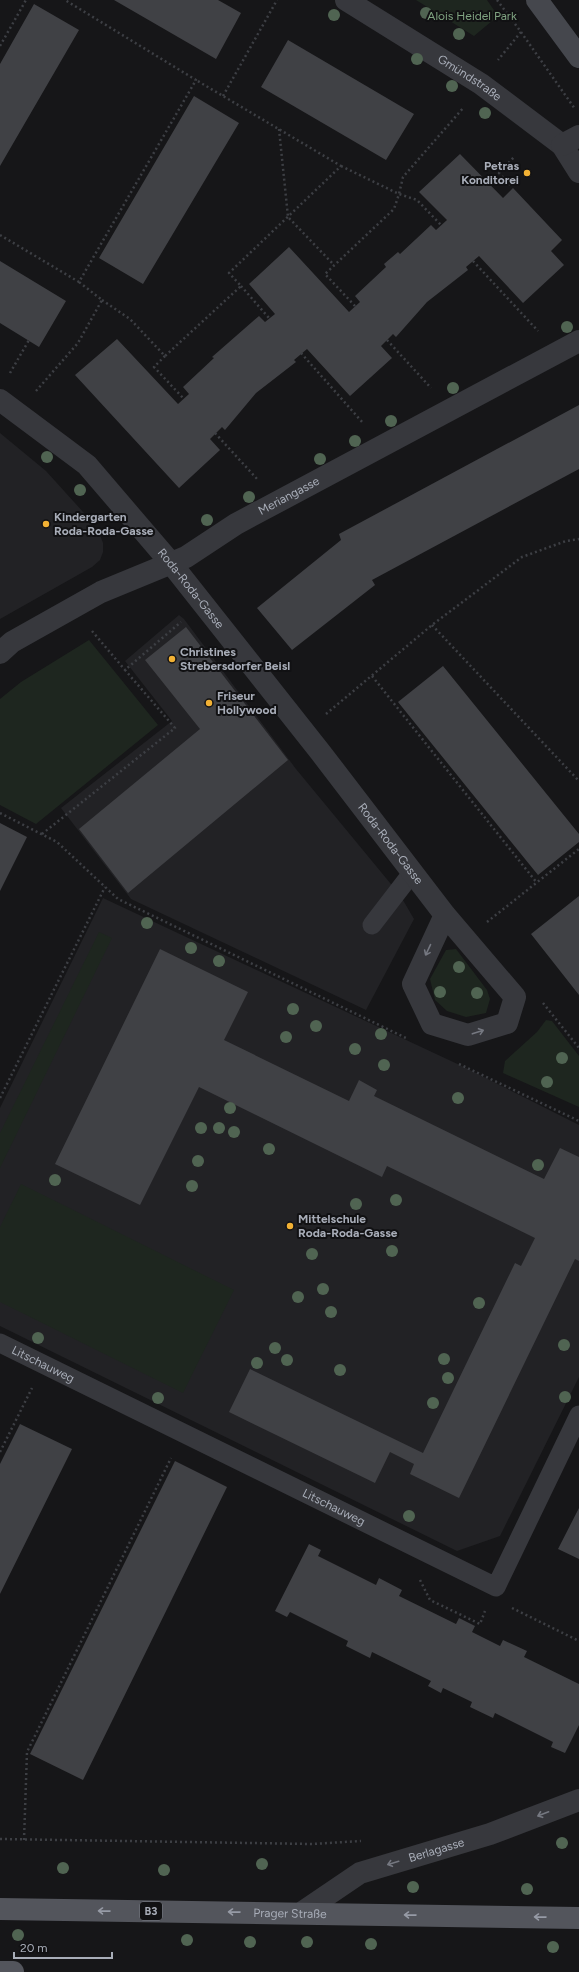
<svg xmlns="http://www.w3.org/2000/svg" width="579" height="1972" font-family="Figtree,sans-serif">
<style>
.built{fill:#222225}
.green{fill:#1e261f}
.building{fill:#404145}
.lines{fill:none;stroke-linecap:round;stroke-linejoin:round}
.path{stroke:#3d3f44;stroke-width:2.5;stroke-dasharray:2 3;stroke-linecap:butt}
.lane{stroke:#37383d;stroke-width:19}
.street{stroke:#37383d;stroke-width:22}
.secondary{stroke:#45474d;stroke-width:22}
.primary{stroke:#53555c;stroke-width:22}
.tree{fill:#506452}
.oneway{stroke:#757881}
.oneway2{stroke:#979ba6}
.poi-dot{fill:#f2b134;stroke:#111113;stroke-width:1.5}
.labels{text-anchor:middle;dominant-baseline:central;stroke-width:4;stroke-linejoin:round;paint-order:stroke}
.shield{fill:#111113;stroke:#7b7e86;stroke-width:1}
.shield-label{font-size:11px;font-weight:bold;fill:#a8adb8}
.park-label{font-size:12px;fill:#7fa381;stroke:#111113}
.street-label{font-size:12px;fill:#a8adb8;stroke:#111113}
.poi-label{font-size:12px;font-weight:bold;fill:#a8adb8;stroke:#111113;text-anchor:start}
</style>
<rect width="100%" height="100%" fill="#161618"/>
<!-- built -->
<path class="built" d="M0,433L46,471L84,513L100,535L103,543V552L100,560L92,567L0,619Z
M179,615L184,619L296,769L400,895L414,919L366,1010L131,899L61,808L172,721L125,661Z
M103,898L466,1068L579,1125V1377L500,1536L457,1551L0,1326V1108Z"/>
<!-- green -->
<path class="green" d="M416,0H487L498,16L474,36Z
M89,640L158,725L36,824L0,805V699L21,682Z
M99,932L112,938L0,1168V1133Z
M456,949L487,990L490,999L486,1013L466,1017L447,1011L435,1000L430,979L446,950Z
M546,1020L552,1021L579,1056V1107L503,1073L505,1061L537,1032Z
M21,1184L234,1290L183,1393L0,1302V1227Z"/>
<!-- building -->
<path class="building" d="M114,0H218L241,13L216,59Z
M34,4L79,30L0,166V64Z
M288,40L414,114L386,160L261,87Z
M194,96L239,123L143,284L99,258Z
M460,154L503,198L513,188L562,240L551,251L564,265L523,303L479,256L466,267L468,270L427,302L396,337L393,334L381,346L392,358L350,396L307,349L294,360L296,362L256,393L225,430L222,427L210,439L220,450L179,488L75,375L117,339L178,404L189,394L183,387L214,358L212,357L259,316L265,322L275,314L249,284L289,247L349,312L360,302L355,296L386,267L384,264L398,252L400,254L431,225L436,230L447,220L419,192Z
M0,261L66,301L39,347L0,323Z
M579,405V469L372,580L375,585L292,650L257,608L341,540L339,534Z
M186,627L288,760L128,893L79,829L200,729L145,660Z
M443,666L579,834V842L538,875L398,702Z
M0,823L27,837L0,891Z
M579,896V995L531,934Z
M160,949L248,992L224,1040L349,1101L359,1080L377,1090L374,1096L544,1179L560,1148L579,1157V1261L575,1259L459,1498L410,1474L414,1464L390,1452L375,1483L229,1412L250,1369L423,1453L515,1263L521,1266L535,1238L387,1166L382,1177L199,1087L140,1205L55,1164Z
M20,1424L72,1449L0,1594V1464Z
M175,1461L227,1487L83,1780L30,1754Z
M579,1508V1559L558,1549Z
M309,1544L321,1550L318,1556L376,1585L379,1578L402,1590L399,1596L456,1624L459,1618L475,1626L472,1632L500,1646L503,1640L527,1651L524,1657L579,1684V1725L565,1753L551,1747L553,1742L495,1713L493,1718L470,1707L472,1702L443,1688L441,1693L428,1686L431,1681L372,1652L370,1658L346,1646L348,1641L290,1612L287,1617L275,1611Z"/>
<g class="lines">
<!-- path -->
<path class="path" d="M497,0L521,32L498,60
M521,32L575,109
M0,46L26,0
M223,96L277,0
M279,129L288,217L334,265
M341,166L399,194L403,177L464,107
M510,185L499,173L515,156
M0,235L79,282L196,80L65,0
M473,261L538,331
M241,286L269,318
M102,300L130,319L165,356L241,286L229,273L341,166L196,80
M355,306L325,274L394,209L399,194L417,200L441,225
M387,340L431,388
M301,353L363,423
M165,356L154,367L184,399
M10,373L29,340
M36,391L78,343L102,300L79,282
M215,433L258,480
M432,625L579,781
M92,631L125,670
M372,676L537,883
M326,714L432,625L522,557L566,541L579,539
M0,813L57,842L118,899L406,1038
M42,834L175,728L125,670L181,622
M487,922L579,849
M543,1003L579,1048
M459,1064L579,1121
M0,1098L105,887
M0,1452L32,1388
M420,1580L430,1600L480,1624L485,1611
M512,1608L579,1641
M0,1839L312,1844L361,1841
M24,1840L27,1752L171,1458"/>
<!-- lane -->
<g class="lane">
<path d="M372,925L412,873"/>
<path id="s1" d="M0,1343L496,1587L579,1415"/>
</g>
<!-- street -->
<g class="street">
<path id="s2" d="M346,0L481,84L562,145L579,172"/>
<path d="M562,145L579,136"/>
<path id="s3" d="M0,400L87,465L170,562L321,753L445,915L515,997L507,1023L468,1035L432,1024L413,984L445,915"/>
<path id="s4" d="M0,653L12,642L101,592L186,557L236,524L579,341"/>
<path id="s5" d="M301,1913L360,1873L490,1834L579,1800"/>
</g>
<!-- secondary -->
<path class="secondary" d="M537,0L579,57"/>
<!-- primary -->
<g class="primary">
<path id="s6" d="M0,1909L579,1918"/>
<path d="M0,1972H13"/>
</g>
</g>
<!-- trees -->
<g class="tree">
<circle cx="426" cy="13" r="6"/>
<circle cx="334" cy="15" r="6"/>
<circle cx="459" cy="34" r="6"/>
<circle cx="417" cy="59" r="6"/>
<circle cx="452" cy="86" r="6"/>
<circle cx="485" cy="113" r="6"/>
<circle cx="567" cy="327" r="6"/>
<circle cx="453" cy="388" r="6"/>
<circle cx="391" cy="421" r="6"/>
<circle cx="355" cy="441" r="6"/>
<circle cx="47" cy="457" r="6"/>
<circle cx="320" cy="459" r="6"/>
<circle cx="80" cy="490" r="6"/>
<circle cx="249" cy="497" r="6"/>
<circle cx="207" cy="520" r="6"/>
<circle cx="147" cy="923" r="6"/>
<circle cx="191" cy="948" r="6"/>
<circle cx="219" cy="961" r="6"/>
<circle cx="459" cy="967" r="6"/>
<circle cx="440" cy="992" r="6"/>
<circle cx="477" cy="993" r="6"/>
<circle cx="293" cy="1009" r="6"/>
<circle cx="316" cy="1026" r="6"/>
<circle cx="381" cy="1034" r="6"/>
<circle cx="286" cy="1037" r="6"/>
<circle cx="355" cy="1049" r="6"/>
<circle cx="562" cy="1058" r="6"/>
<circle cx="384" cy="1065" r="6"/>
<circle cx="547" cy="1082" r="6"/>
<circle cx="458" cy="1098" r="6"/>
<circle cx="230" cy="1108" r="6"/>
<circle cx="201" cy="1128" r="6"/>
<circle cx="219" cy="1128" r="6"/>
<circle cx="234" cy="1132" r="6"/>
<circle cx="269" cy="1149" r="6"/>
<circle cx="198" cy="1161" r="6"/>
<circle cx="538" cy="1165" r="6"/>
<circle cx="55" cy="1180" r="6"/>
<circle cx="192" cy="1186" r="6"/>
<circle cx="396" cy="1200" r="6"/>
<circle cx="356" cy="1204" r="6"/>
<circle cx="392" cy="1251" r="6"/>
<circle cx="312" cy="1254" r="6"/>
<circle cx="323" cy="1289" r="6"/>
<circle cx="298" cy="1297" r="6"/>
<circle cx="479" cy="1303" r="6"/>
<circle cx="331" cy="1312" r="6"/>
<circle cx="38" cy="1338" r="6"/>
<circle cx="564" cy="1345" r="6"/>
<circle cx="275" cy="1348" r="6"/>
<circle cx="444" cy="1359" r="6"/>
<circle cx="287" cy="1360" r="6"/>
<circle cx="257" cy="1363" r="6"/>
<circle cx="340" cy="1370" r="6"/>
<circle cx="448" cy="1378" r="6"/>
<circle cx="565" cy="1397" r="6"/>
<circle cx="158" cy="1398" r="6"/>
<circle cx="433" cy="1403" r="6"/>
<circle cx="409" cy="1516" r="6"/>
<circle cx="562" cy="1843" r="6"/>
<circle cx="262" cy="1864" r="6"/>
<circle cx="63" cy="1868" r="6"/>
<circle cx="164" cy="1870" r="6"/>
<circle cx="413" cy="1887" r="6"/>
<circle cx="527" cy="1889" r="6"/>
<circle cx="18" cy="1935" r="6"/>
<circle cx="187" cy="1940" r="6"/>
<circle cx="250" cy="1942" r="6"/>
<circle cx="307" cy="1942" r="6"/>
<circle cx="371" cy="1944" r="6"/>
<circle cx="553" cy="1947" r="6"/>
</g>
<!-- one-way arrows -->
<defs><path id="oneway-shaft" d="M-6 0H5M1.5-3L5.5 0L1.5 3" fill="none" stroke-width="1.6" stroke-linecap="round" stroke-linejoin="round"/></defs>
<g class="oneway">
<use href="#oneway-shaft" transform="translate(428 950) rotate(115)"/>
<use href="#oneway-shaft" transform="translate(478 1032) rotate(-18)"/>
<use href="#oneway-shaft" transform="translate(543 1814) rotate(159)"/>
<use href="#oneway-shaft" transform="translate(393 1863) rotate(163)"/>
</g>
<g class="oneway2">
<use href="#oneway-shaft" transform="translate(104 1911) rotate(-179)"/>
<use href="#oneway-shaft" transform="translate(234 1912) rotate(-179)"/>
<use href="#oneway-shaft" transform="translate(410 1915) rotate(-179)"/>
<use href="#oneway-shaft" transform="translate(540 1917) rotate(-179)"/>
</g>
<!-- markers -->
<g class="poi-dot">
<circle cx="527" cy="173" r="4"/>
<circle cx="46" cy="524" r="4"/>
<circle cx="172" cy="659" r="4"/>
<circle cx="209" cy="703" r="4"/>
<circle cx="290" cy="1226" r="4"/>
</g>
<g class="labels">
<!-- shield labels -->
<rect class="shield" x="140" y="1902" width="22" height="18" rx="3"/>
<g class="shield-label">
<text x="151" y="1911">B3</text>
</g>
<!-- park labels -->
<g class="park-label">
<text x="472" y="16">Alois Heidel Park</text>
</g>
<!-- street labels -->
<g class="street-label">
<text stroke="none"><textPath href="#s2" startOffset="146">Gmündstraße</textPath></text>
<text stroke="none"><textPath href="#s4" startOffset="330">Meriangasse</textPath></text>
<text stroke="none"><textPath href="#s3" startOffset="270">Roda-Roda-Gasse</textPath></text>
<text stroke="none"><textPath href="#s3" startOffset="594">Roda-Roda-Gasse</textPath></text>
<text stroke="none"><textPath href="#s1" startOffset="48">Litschauweg</textPath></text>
<text stroke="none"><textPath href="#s1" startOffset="372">Litschauweg</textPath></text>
<text stroke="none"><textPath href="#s5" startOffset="151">Berlagasse</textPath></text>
<text stroke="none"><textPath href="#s6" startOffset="290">Prager Straße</textPath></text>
</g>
<!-- poi labels -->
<g class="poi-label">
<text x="519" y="166" text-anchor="end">Petras<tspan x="519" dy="14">Konditorei</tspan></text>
<text x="54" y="517">Kindergarten<tspan x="54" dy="14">Roda-Roda-Gasse</tspan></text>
<text x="180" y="652">Christines<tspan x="180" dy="14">Strebersdorfer Beisl</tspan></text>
<text x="217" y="696">Friseur<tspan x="217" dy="14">Hollywood</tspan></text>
<text x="298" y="1219">Mittelschule<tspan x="298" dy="14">Roda-Roda-Gasse</tspan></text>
</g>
</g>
<!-- scale -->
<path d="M14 1952v6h98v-6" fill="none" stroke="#a8adb8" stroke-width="2"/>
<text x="20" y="1952" font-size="12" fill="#a8adb8" stroke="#111113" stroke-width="3" paint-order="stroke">20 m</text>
</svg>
